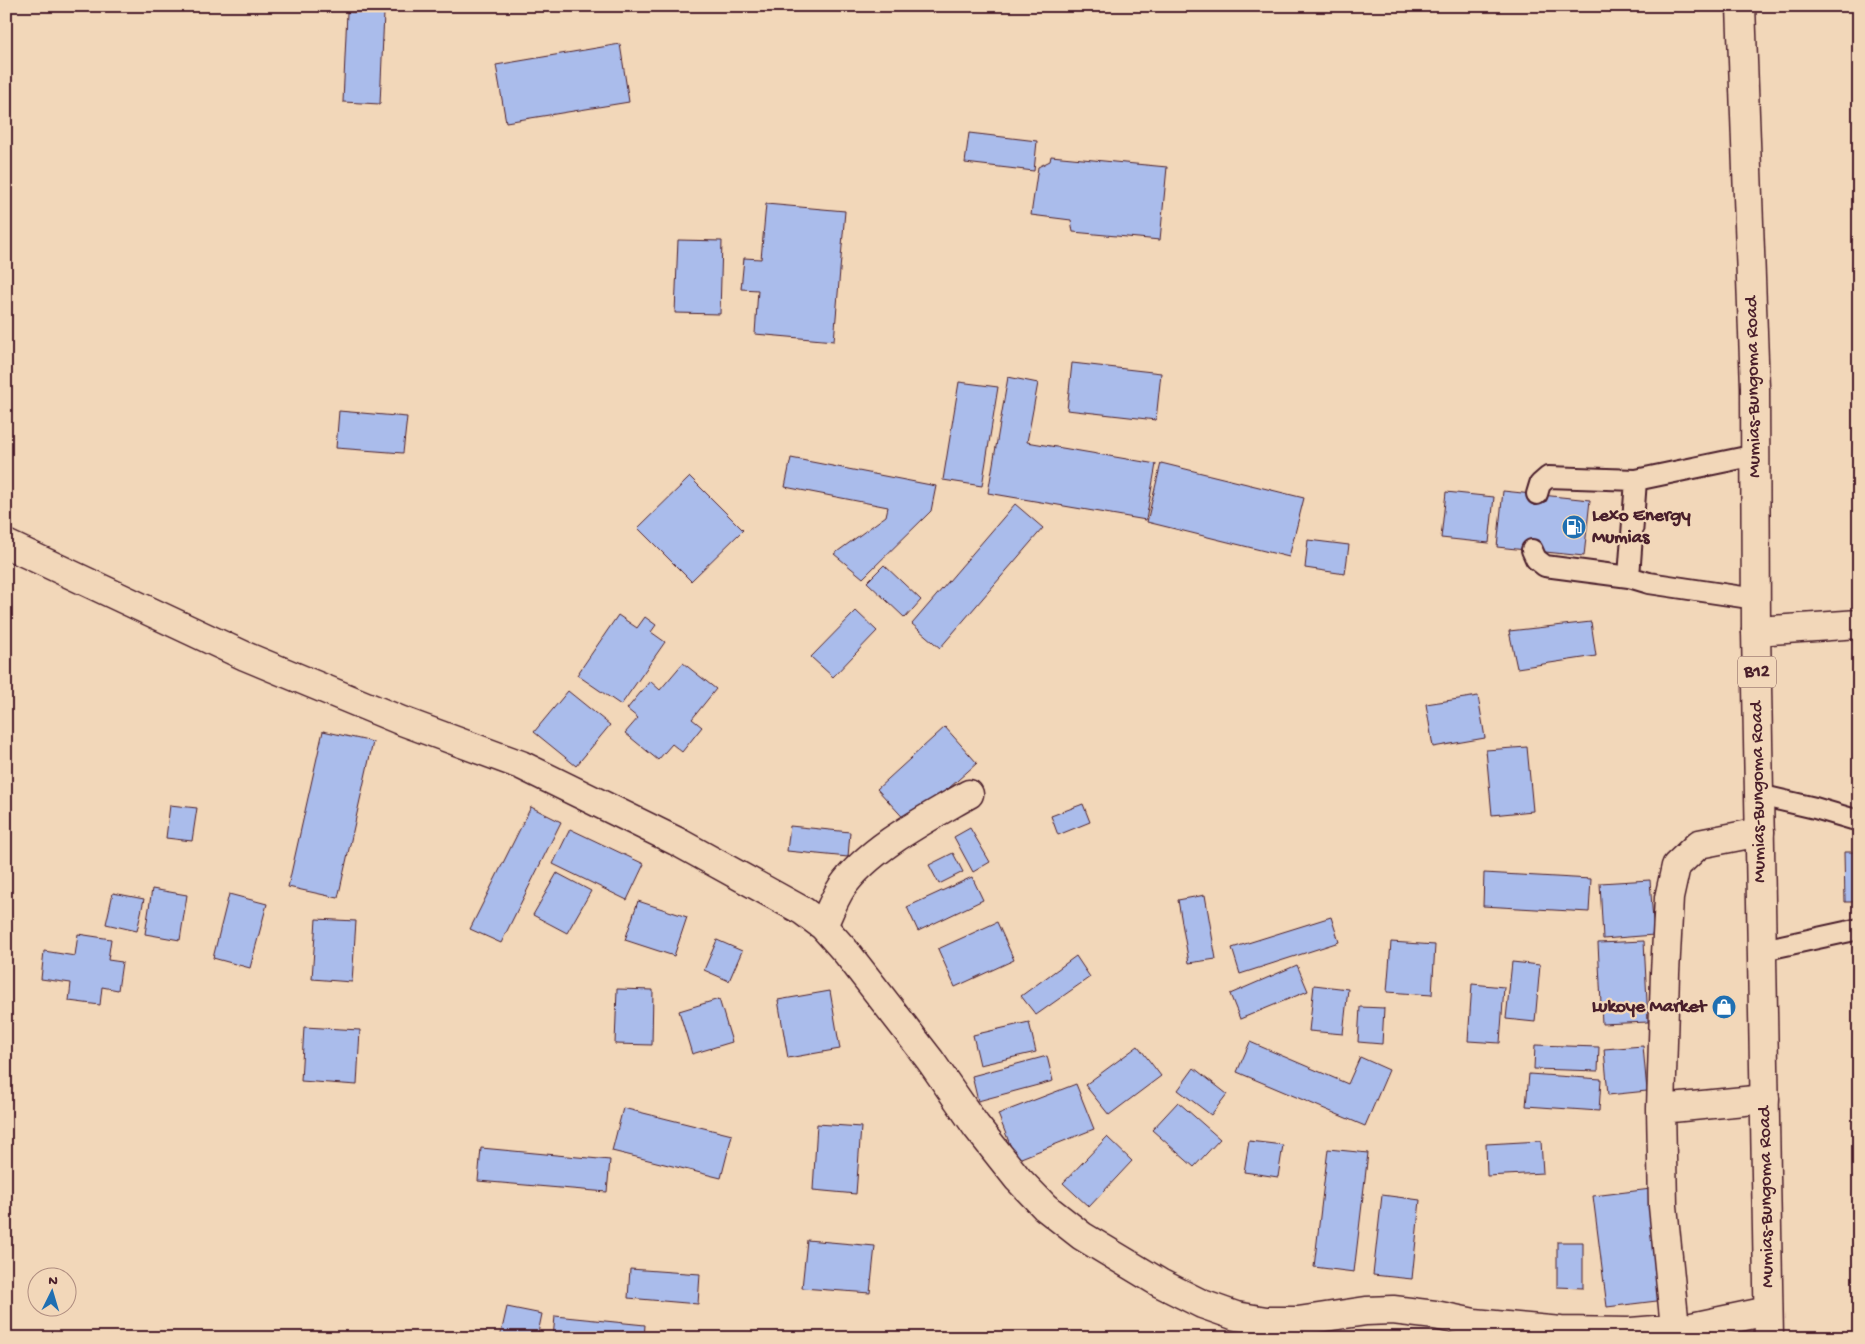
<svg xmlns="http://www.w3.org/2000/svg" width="1865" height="1344" font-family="'Gochi Hand',sans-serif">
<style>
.building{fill:#aabceb;stroke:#4a1f2b}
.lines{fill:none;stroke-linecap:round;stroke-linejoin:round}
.lane-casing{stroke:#4a1f2b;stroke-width:24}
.street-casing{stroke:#4a1f2b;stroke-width:31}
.highway-casing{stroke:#4a1f2b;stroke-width:31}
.lane{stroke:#f2d7b9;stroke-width:20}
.street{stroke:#f2d7b9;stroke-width:28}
.highway{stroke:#f2d7b9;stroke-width:28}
.labels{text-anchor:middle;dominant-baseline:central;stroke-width:4.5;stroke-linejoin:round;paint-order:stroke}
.shield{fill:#f2d7b9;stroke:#7c5656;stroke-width:1}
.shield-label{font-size:18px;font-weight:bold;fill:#4a1f2b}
.street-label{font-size:19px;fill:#4a1f2b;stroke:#f2d7b9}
.poi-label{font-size:19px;font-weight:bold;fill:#4a1f2b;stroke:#f2d7b9;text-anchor:start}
</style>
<rect width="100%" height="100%" fill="#f2d7b9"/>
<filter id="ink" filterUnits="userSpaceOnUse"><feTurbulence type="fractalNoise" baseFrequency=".02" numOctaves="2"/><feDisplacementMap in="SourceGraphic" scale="10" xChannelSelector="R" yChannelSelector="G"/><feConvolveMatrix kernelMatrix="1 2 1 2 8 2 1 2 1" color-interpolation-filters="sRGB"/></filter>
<g filter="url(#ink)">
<!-- building -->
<path class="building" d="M347,12L384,13L380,104L343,102Z
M620,44L629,102L506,122L496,65Z
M969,133L1037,141L1034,171L965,163Z
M1051,156L1167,167L1160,240L1073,232L1071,220L1031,215L1038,167L1050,161Z
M766,204L845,211L834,341L755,334L758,290L741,289L744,258L761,259Z
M678,240L722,241L720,314L675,313Z
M1072,363L1161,373L1156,420L1067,410Z
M1008,377L1038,383L1027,442L1156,464L1146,520L988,493Z
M959,382L998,387L982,486L943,480Z
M339,411L407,417L403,453L336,448Z
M791,458L936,486L931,511L863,578L834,554L886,516L888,507L785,487Z
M1161,463L1304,498L1289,557L1147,522Z
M690,477L743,530L691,581L638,528Z
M1503,491L1590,500L1584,556L1497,547Z
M1446,492L1494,497L1489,543L1441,538Z
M1015,504L1043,528L940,648L912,624Z
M1308,540L1349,545L1345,574L1305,568Z
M884,565L921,600L905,618L867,582Z
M856,611L877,631L833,677L811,657Z
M618,615L637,628L645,617L656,625L651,632L665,642L621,705L577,675Z
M1591,622L1596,656L1517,668L1509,631Z
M683,663L716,689L692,719L702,727L682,752L672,744L658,760L625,733L638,718L627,709L650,681L660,690Z
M568,691L610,725L576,766L534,732Z
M1478,696L1485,738L1433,747L1426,704Z
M945,727L977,763L909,824L877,789Z
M323,731L373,742L338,898L288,887Z
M1527,747L1533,811L1492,815L1486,750Z
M1083,804L1090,822L1058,835L1051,816Z
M170,805L197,808L192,841L166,838Z
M531,807L561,822L501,943L470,929Z
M790,826L850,832L848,857L787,851Z
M970,828L990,862L973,872L954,837Z
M570,829L644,864L627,900L553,864Z
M1844,852H1859V902H1845Z
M953,853L963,872L939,884L929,865Z
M557,873L591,891L567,933L533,915Z
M1484,873L1591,879L1589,912L1483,906Z
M972,877L983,900L918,931L907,907Z
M1650,880L1654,935L1603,939L1600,883Z
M152,889L187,895L180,940L145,934Z
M113,893L144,899L137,931L106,924Z
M229,894L267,904L250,968L213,958Z
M1205,895L1216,959L1189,963L1178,900Z
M638,901L687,917L674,956L625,940Z
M1331,917L1339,942L1240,974L1232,948Z
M316,919L356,921L352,982L312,979Z
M997,922L1014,960L955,987L938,949Z
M78,934L111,939L108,960L122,962L118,990L102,987L100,1005L69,1001L71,983L41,979L44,951L75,956Z
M717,940L742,951L729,981L704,970Z
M1644,941L1648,1022L1602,1024L1598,943Z
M1391,942L1435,945L1432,995L1387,992Z
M1076,956L1090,977L1036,1015L1021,996Z
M1512,962L1540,965L1535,1022L1506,1019Z
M1297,965L1308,991L1240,1019L1230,994Z
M1472,984L1504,987L1500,1043L1468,1041Z
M1314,985L1348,989L1343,1034L1309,1031Z
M617,989L653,990L652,1045L615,1044Z
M830,991L840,1049L788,1058L778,1000Z
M719,999L732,1042L692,1054L679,1011Z
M1360,1007L1384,1008L1382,1044L1358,1042Z
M1029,1022L1036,1052L980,1065L973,1035Z
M304,1027L360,1030L357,1085L301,1081Z
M1250,1042L1348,1084L1360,1057L1389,1070L1365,1126L1237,1072Z
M1535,1045L1599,1047L1598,1071L1534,1069Z
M1138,1046L1161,1076L1109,1115L1085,1085Z
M1643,1046L1647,1091L1608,1095L1604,1049Z
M1047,1056L1053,1081L978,1101L972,1076Z
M1194,1068L1227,1094L1211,1115L1178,1090Z
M1529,1074L1601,1079L1599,1111L1526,1106Z
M1076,1084L1094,1129L1016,1160L998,1114Z
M1178,1102L1220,1139L1194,1167L1152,1130Z
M623,1108L732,1135L721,1178L612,1151Z
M817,1124L861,1127L856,1194L813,1190Z
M1107,1137L1132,1161L1089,1207L1063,1183Z
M1249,1141L1283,1145L1278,1177L1244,1172Z
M1541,1141L1543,1173L1487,1176L1486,1144Z
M481,1148L610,1160L607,1192L478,1181Z
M1328,1149L1368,1153L1354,1272L1314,1267Z
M1651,1189L1665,1300L1607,1307L1593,1196Z
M1382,1195L1420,1200L1412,1279L1373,1275Z
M807,1240L875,1246L870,1293L802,1288Z
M1557,1242H1583V1288L1557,1287Z
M630,1269L700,1274L698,1304L628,1298Z
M507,1307L542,1314L537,1338H500Z
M555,1316L645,1325L644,1338H553Z"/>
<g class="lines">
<defs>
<path id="lane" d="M1537,494L1540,484L1548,477L1636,480L1756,455
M1532,550L1536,559L1545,566L1629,577L1649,583L1756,599
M1629,577L1636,480
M1759,795L1815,808L1859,821
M1763,950L1859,929"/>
<path id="street" d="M6,544L245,656L402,721L521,765L676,841L803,911L823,926L847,953L930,1060L976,1126L1018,1179L1045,1207L1082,1236L1160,1283L1202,1304L1236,1316L1266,1321H1298L1366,1311L1393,1310L1435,1315L1474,1323L1561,1331L1631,1332L1692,1327L1768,1311
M1756,631L1859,624
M823,926C829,913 834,899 842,887C869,848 928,818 969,794
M1661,1109L1765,1099
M1676,1338L1663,1206L1661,1109L1665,973L1669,898L1676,866L1699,844L1760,832"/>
<path id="highway" d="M1741,6L1755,387L1756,631L1769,1338"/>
</defs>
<!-- lane casing -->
<use href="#lane" class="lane-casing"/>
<!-- street casing -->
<use href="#street" class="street-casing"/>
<!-- highway casing -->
<use href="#highway" class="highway-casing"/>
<!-- lane -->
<use href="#lane" class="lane"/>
<!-- street -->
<use href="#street" class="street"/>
<!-- highway -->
<use href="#highway" class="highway"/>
</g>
</g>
<!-- icons -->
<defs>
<symbol id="fuel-disc" viewBox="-11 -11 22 22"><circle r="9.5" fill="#1f6fb2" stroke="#f2d7b9"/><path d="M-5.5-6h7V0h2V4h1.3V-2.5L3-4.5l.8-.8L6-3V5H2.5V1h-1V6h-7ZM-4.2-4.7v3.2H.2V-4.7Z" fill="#fff"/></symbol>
<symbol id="shop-disc" viewBox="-11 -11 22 22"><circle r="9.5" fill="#1f6fb2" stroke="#f2d7b9"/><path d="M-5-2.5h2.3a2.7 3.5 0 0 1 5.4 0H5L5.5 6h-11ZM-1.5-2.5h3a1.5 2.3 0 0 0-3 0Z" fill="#fff"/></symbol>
</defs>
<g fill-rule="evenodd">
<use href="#fuel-disc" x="1560" y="513" width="28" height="28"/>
<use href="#shop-disc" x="1710" y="993" width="28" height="28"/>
</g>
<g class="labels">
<!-- shield labels -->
<rect class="shield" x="1738" y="656.5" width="38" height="31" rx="4"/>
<g class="shield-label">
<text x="1757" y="672">B12</text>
</g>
<!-- street labels -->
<g class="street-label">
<text transform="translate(1754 387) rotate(-91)">Mumias-Bungoma Road</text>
<text transform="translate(1759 792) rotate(-91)">Mumias-Bungoma Road</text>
<text transform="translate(1767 1197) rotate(-91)">Mumias-Bungoma Road</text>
</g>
<!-- poi labels -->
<g class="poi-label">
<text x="1592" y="516">Lexo Energy<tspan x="1592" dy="22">Mumias</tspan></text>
<text x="1706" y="1007" text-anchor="end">Lukoye Market</text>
</g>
</g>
<!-- margin -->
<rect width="1865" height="1344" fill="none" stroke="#f2d7b9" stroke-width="25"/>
<rect x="12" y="12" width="1840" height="1319" fill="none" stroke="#4a1f2b" stroke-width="2" filter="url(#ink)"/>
<!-- north arrow -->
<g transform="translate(52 1292) rotate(5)"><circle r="24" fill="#f2d7b9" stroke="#af8d80"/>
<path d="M0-4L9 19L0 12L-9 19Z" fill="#1f6fb2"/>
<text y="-8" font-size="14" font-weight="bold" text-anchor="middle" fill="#4a1f2b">N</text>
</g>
</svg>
